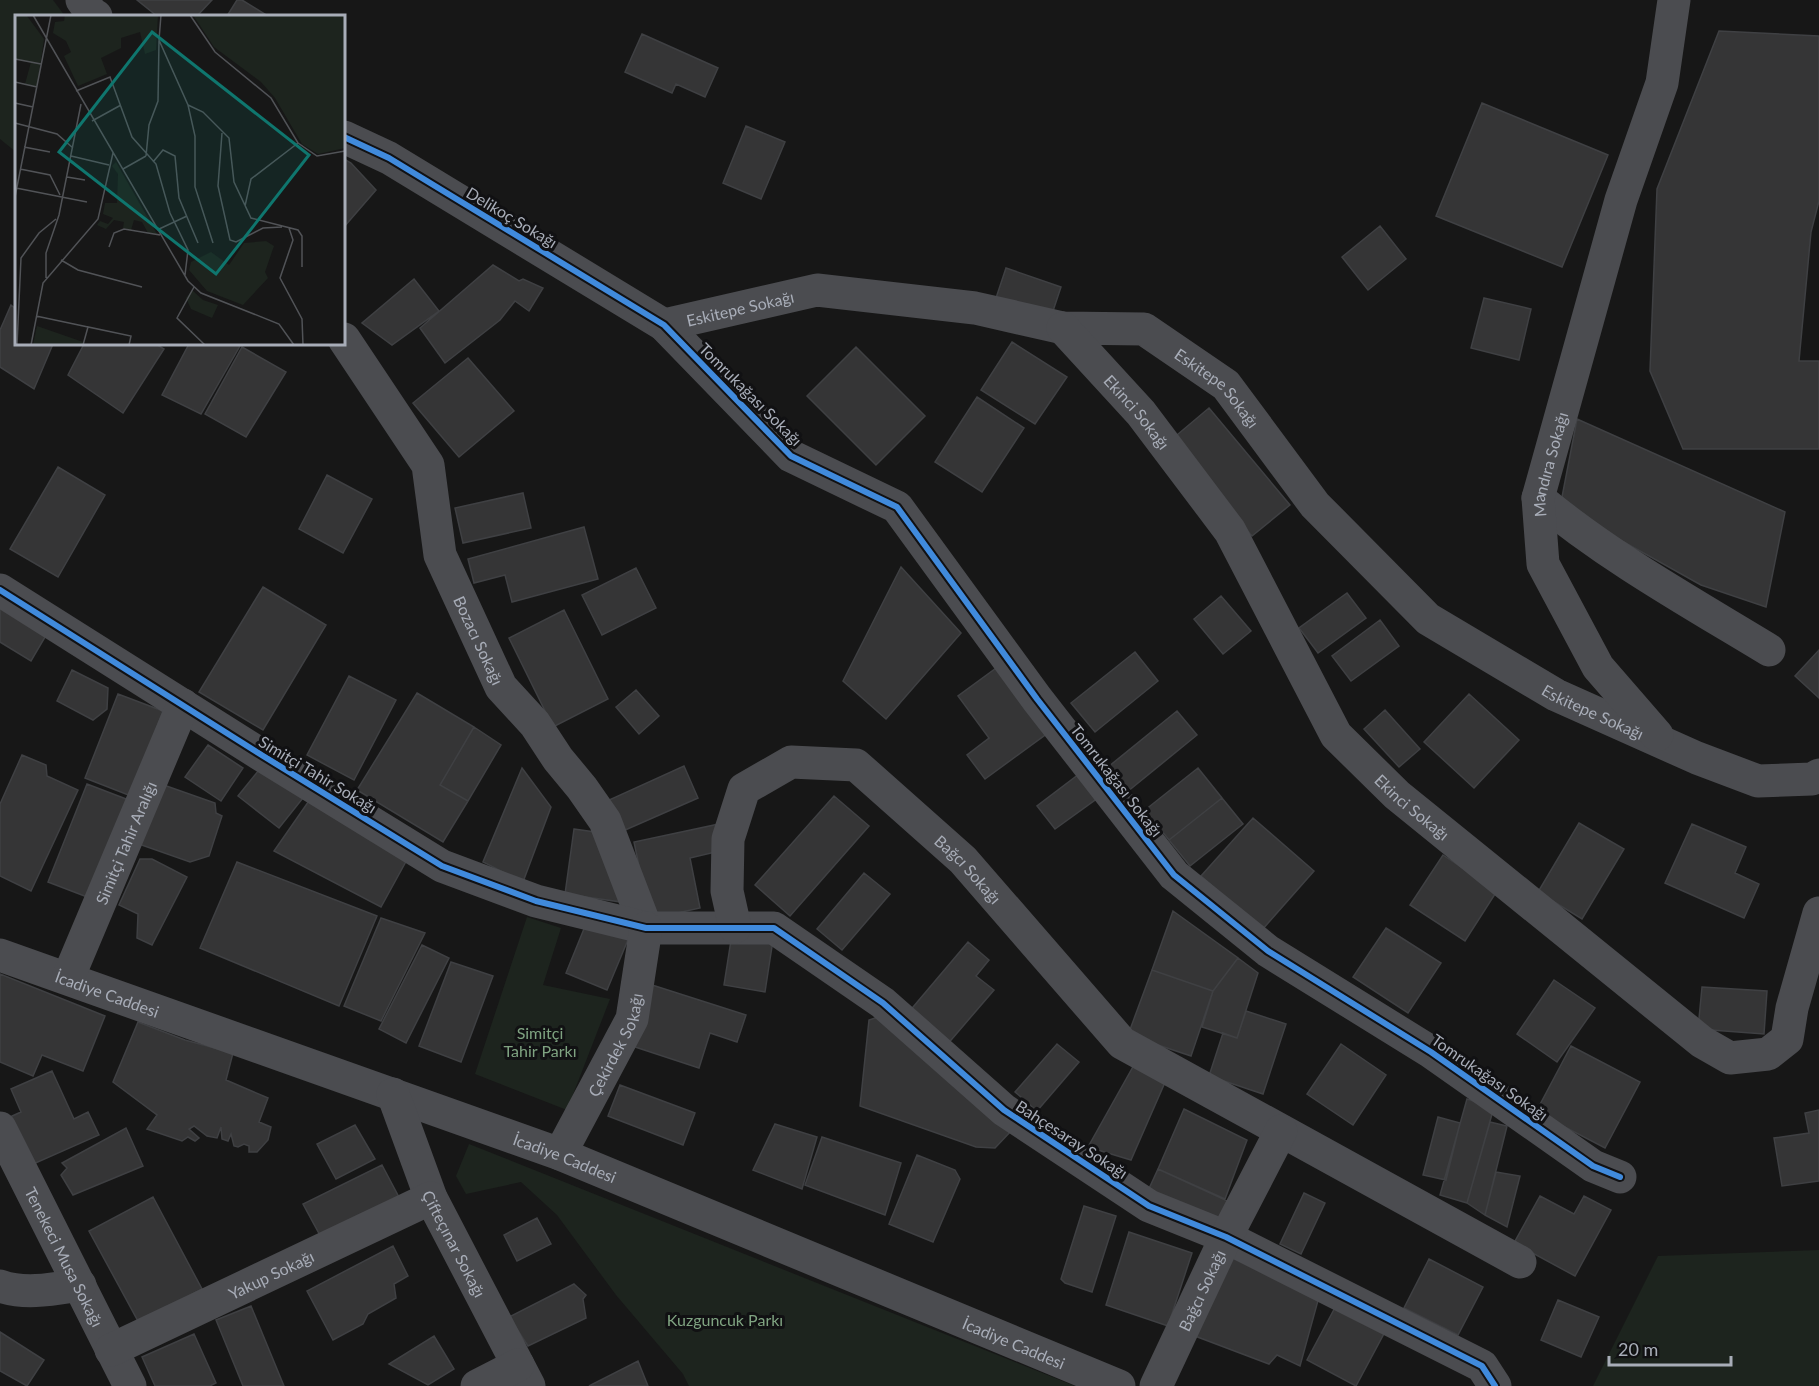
<svg xmlns="http://www.w3.org/2000/svg" width="1819" height="1386" font-family="Lato,sans-serif">
<style>
.green{fill:#1d241e}
.building{fill:#353536;stroke:#3f4043;stroke-width:1.5}
.lines{fill:none;stroke-linecap:round;stroke-linejoin:round}
.minor{stroke:#4b4c50;stroke-width:33}
.cycleway-casing{stroke:#111113;stroke-width:10}
.cycleway{stroke:#408adc;stroke-width:6}
.labels{text-anchor:middle;dominant-baseline:central;stroke-width:6;stroke-linejoin:round;paint-order:stroke}
.street-label{font-size:16px;fill:#a8adb8;stroke:#111113}
.park-label{font-size:16px;fill:#7fa381;stroke:#111113}
.inset-road{fill:none;stroke:#515357;stroke-width:1.5}
.view{fill:#0f766e;fill-opacity:0.15;stroke:#0f766e;stroke-width:3}
.inset-edge{fill:none;stroke:#a8adb8;stroke-width:3}
</style>
<rect width="100%" height="100%" fill="#171717"/>
<!-- green -->
<path class="green" d="M0,0H53L65,16H16V152L0,139Z
M527,917L561,928L543,985L610,999L567,1110L475,1074Z
M469,1144L1075,1386H689L683,1374L616,1295L557,1215L521,1182L466,1194L456,1176Z
M1819,1250V1386H1593L1658,1256Z"/>
<!-- building -->
<path class="building" d="M137,0H212L197,16H157Z
M237,0H242L268,16H227Z
M1719,31L1819,36V201L1811,232L1799,361H1819V449H1683L1650,371L1657,189Z
M642,34L718,68L705,97L676,84L672,93L625,72Z
M1482,103L1608,155L1562,267L1436,216Z
M746,126L785,142L761,199L723,183Z
M344,159L351,163L376,190L344,227Z
M1380,226L1406,259L1368,290L1342,257Z
M493,265L519,281L523,279L543,288L529,311L515,301L500,320L445,363L420,328Z
M1006,268L1061,287L1050,320L995,301Z
M414,279L439,311L392,345L362,323Z
M1484,298L1531,309L1519,360L1471,348Z
M11,305L16,309V344H53L34,389L0,367V330Z
M1012,342L1067,377L1035,424L981,390Z
M84,344H156L164,349L123,413L68,375Z
M189,344H235L240,346L201,414L162,395Z
M242,347L286,372L246,437L205,414Z
M856,347L925,416L876,465L807,396Z
M468,358L514,411L459,457L413,403Z
M977,397L1024,428L982,492L935,462Z
M1209,408L1290,505L1252,536L1171,440Z
M1577,419L1785,512L1766,607L1701,585L1586,521L1562,497Z
M58,467L105,495L58,577L10,549Z
M327,475L372,499L343,553L299,529Z
M523,493L531,528L463,543L455,508Z
M584,527L598,579L512,602L505,575L474,583L468,559Z
M901,567L961,633L886,719L843,681Z
M636,568L656,608L602,635L582,595Z
M263,587L326,625L263,730L199,692Z
M1347,593L1366,618L1318,653L1299,628Z
M1221,596L1251,631L1223,654L1194,619Z
M0,603L48,632L31,661L0,642Z
M564,610L608,699L553,727L509,638Z
M1380,620L1399,646L1351,681L1332,656Z
M1819,650V698L1795,676Z
M1135,652L1158,681L1095,732L1071,703Z
M1003,663L1052,730L985,779L967,755L989,738L958,696Z
M72,670L108,688L107,709L93,720L57,701Z
M349,676L396,700L354,780L307,755Z
M636,690L659,716L639,734L616,707Z
M417,693L474,727L440,785L468,801L443,842L357,790Z
M118,694L163,711L131,796L85,778Z
M1469,694L1519,740L1474,788L1424,742Z
M1385,710L1420,749L1399,767L1364,729Z
M1177,711L1197,735L1127,792L1108,767Z
M474,727L501,745L468,801L440,785Z
M208,745L243,768L221,801L185,777Z
M22,755L46,765L47,776L78,790L31,891L0,876V804Z
M263,765L307,793L279,828L238,796Z
M684,766L698,798L623,831L609,800Z
M522,768L551,807L523,882L483,862Z
M1198,768L1222,798L1169,840L1145,810Z
M1083,771L1102,795L1055,829L1037,806Z
M158,783L215,803L216,813L222,816L209,856L190,862L136,843Z
M87,784L134,802L95,900L48,882Z
M313,795L409,856L381,907L274,851Z
M834,796L869,826L790,916L755,885Z
M1222,798L1243,824L1190,866L1169,840Z
M1253,818L1314,871L1262,930L1201,876Z
M1579,823L1624,849L1582,919L1538,892Z
M719,824L724,850L690,858L700,908L650,919L634,842Z
M1692,824L1746,847L1735,873L1759,884L1744,918L1665,883Z
M574,829L602,833L621,902L565,894Z
M1443,855L1497,891L1465,941L1410,905Z
M140,859H152L187,877L152,945L137,938L138,914L119,905Z
M237,862L377,916L339,1006L200,948Z
M864,873L890,894L842,950L817,929Z
M1173,911L1238,958L1213,991L1152,970Z
M381,918L425,933L381,1021L344,1006Z
M588,919L630,935L607,990L566,973Z
M1386,928L1441,963L1408,1013L1353,977Z
M732,934L773,940L765,992L724,985Z
M968,942L989,960L976,976L994,990L946,1046L908,1013Z
M422,945L449,958L406,1043L379,1029Z
M1238,958L1258,973L1237,1038L1202,1027L1213,991Z
M451,962L493,976L461,1062L419,1046Z
M1152,970L1213,991L1191,1056L1128,1035Z
M0,974L105,1016L83,1071L42,1055L33,1076L0,1062Z
M1554,980L1595,1008L1557,1062L1517,1034Z
M649,984L746,1015L737,1042L710,1033L699,1068L629,1045Z
M1702,987L1767,991L1764,1034L1698,1029Z
M1246,1011L1286,1024L1263,1094L1209,1076L1223,1033L1237,1038Z
M890,1013L1012,1130L995,1148L976,1147L860,1106L869,1020Z
M138,1022L185,1040L233,1053L226,1080L268,1098L259,1122L271,1127L268,1140L257,1152H249V1146L244,1144L238,1147L234,1146L231,1134L228,1141L222,1139L221,1127L217,1138L207,1136L194,1126L189,1129L199,1138L195,1141L188,1137L182,1141L147,1129L157,1115L113,1082Z
M1057,1044L1079,1062L1037,1111L1015,1092Z
M1341,1044L1386,1075L1353,1125L1307,1094Z
M1571,1046L1640,1082L1605,1148L1536,1112Z
M1134,1065L1166,1080L1131,1160L1088,1147Z
M52,1071L74,1119L88,1112L99,1135L31,1165L10,1117L21,1112L11,1089Z
M620,1085L695,1113L683,1145L608,1116Z
M1467,1099L1494,1107L1467,1203L1440,1195Z
M1184,1109L1247,1140L1225,1199L1158,1169Z
M1819,1110V1181L1782,1186L1774,1138L1809,1133L1805,1113Z
M1438,1117L1460,1123L1446,1180L1423,1175Z
M1490,1122L1507,1126L1485,1215L1467,1203Z
M775,1124L817,1137L802,1189L753,1170Z
M355,1125L375,1159L336,1179L317,1144Z
M126,1128L143,1166L73,1195L61,1175L67,1168L62,1163Z
M822,1137L901,1163L885,1215L805,1185Z
M917,1155L955,1170L960,1179L933,1242L889,1224Z
M382,1165L401,1201L322,1239L303,1204Z
M1158,1169L1232,1203L1221,1227L1147,1193Z
M1496,1172L1520,1176L1507,1227L1485,1215Z
M1304,1193L1325,1203L1301,1254L1280,1244Z
M1540,1196L1574,1214L1584,1196L1611,1210L1575,1276L1514,1243Z
M153,1197L202,1289L139,1323L89,1231Z
M1084,1206L1116,1216L1092,1292L1065,1283L1061,1279Z
M537,1218L551,1244L517,1261L504,1235Z
M1129,1232L1192,1253L1168,1326L1106,1305Z
M393,1246L408,1276L394,1284L396,1298L368,1314L363,1324L333,1340L307,1291Z
M1229,1256L1319,1297L1300,1366L1277,1355L1269,1364L1187,1333Z
M1429,1259L1483,1287L1458,1335L1404,1308Z
M574,1284L586,1295L583,1299L586,1318L528,1346L509,1317Z
M1558,1300L1599,1317L1581,1357L1541,1340Z
M1338,1302L1387,1328L1356,1386L1307,1360Z
M251,1306L284,1386H243L216,1320Z
M0,1332L44,1360L27,1386L0,1371Z
M194,1334L216,1383L210,1386H155L142,1357Z
M434,1336L454,1369L428,1385L389,1364Z
M638,1361L648,1386H589Z"/>
<g class="lines">
<!-- minor -->
<g class="minor">
<path d="M82,0L92,14L96,16"/>
<path d="M344,137L389,158L664,325L791,456L897,507L1037,699L1174,875L1268,951L1431,1052L1593,1166L1620,1177"/>
<path id="s1" d="M664,325L817,290L975,308L1063,328L1144,329L1226,385L1315,505L1428,619L1556,695L1697,758L1758,781L1812,779L1819,775"/>
<path id="s2" d="M1063,328L1141,413L1230,531L1336,735L1397,795L1702,1042L1730,1058L1768,1054L1787,1039L1792,1008L1819,913"/>
<path id="s3" d="M344,339L428,465L440,555L501,687L535,724L558,759L582,788L605,821L646,928"/>
<path d="M1538,498C1609,557 1690,602 1769,650"/>
<path d="M0,590L260,754L442,866L536,901L646,928H774L883,1003L1004,1110L1149,1206L1226,1237L1482,1366L1495,1386"/>
<path id="s4" d="M1657,735L1598,667L1543,564L1538,498L1621,200L1662,83L1674,0"/>
<path id="s5" d="M735,927L727,891L728,839L744,789L791,762L856,765L963,860L1122,1043L1520,1262"/>
<path id="s6" d="M0,955L560,1154L1119,1386"/>
<path id="s7" d="M68,978L183,705"/>
<path id="s8" d="M393,1094L431,1198L529,1386"/>
<path id="s9" d="M0,1128L130,1386"/>
<path id="s10" d="M560,1154L632,1019L646,928"/>
<path d="M0,1286C25,1295 54,1289 80,1285"/>
<path id="s11" d="M111,1350L431,1198"/>
<path d="M477,1386L518,1365"/>
<path id="s12" d="M1156,1386L1226,1237L1281,1131"/>
</g>
<defs>
<path id="cycleway" d="M344,137L389,158L664,325L791,456L897,507L1037,699L1174,875L1268,951L1431,1052L1593,1166L1620,1177
M0,590L260,754L442,866L536,901L646,928H774L883,1003L1004,1110L1149,1206L1226,1237L1482,1366L1495,1386"/>
</defs>
<!-- cycleway casing -->
<use href="#cycleway" class="cycleway-casing"/>
<!-- cycleway -->
<use href="#cycleway" class="cycleway"/>
</g>
<g class="labels">
<!-- street labels -->
<g class="street-label">
<text transform="translate(512 217) rotate(31)">Delikoç Sokağı</text>
<text stroke="none"><textPath href="#s1" startOffset="78">Eskitepe Sokağı</textPath></text>
<text stroke="none"><textPath href="#s1" startOffset="582">Eskitepe Sokağı</textPath></text>
<text transform="translate(751 394) rotate(45)">Tomrukağası Sokağı</text>
<text stroke="none"><textPath href="#s2" startOffset="112">Ekinci Sokağı</textPath></text>
<text stroke="none"><textPath href="#s4" startOffset="308">Mandıra Sokağı</textPath></text>
<text stroke="none"><textPath href="#s3" startOffset="336">Bozacı Sokağı</textPath></text>
<text stroke="none"><textPath href="#s1" startOffset="1086">Eskitepe Sokağı</textPath></text>
<text transform="translate(318 774) rotate(31)">Simitçi Tahir Sokağı</text>
<text transform="translate(1117 780) rotate(52)">Tomrukağası Sokağı</text>
<text stroke="none"><textPath href="#s2" startOffset="598">Ekinci Sokağı</textPath></text>
<text stroke="none"><textPath href="#s7" startOffset="147">Simitçi Tahir Aralığı</textPath></text>
<text stroke="none"><textPath href="#s5" startOffset="414">Bağcı Sokağı</textPath></text>
<text stroke="none"><textPath href="#s6" startOffset="114">İcadiye Caddesi</textPath></text>
<text stroke="none"><textPath href="#s10" startOffset="123">Çekirdek Sokağı</textPath></text>
<text transform="translate(1490 1077) rotate(35)">Tomrukağası Sokağı</text>
<text transform="translate(1072 1139) rotate(33)">Bahçesaray Sokağı</text>
<text stroke="none"><textPath href="#s6" startOffset="600">İcadiye Caddesi</textPath></text>
<text stroke="none"><textPath href="#s8" startOffset="162">Çifteçınar Sokağı</textPath></text>
<text stroke="none"><textPath href="#s9" startOffset="144">Tenekeci Musa Sokağı</textPath></text>
<text stroke="none"><textPath href="#s11" startOffset="177">Yakup Sokağı</textPath></text>
<text stroke="none"><textPath href="#s12" startOffset="106">Bağcı Sokağı</textPath></text>
<text stroke="none"><textPath href="#s6" startOffset="1086">İcadiye Caddesi</textPath></text>
</g>
<!-- park labels -->
<g class="park-label">
<text x="540" y="1032">Simitçi<tspan x="540" dy="18">Tahir Parkı</tspan></text>
<text x="725" y="1319">Kuzguncuk Parkı</text>
</g>
</g>
<!-- overview -->
<g transform="translate(15 15)">
<rect width="330" height="330" fill="#171717"/>
<path d="M0,0L12,1L29,24L22,72L10,69L16,47L0,44ZM50,0H143L141,35L130,39L125,17L106,23V33L86,43L92,59L63,71L49,41L56,37L51,26L38,18L40,7L49,6ZM178,0H330V133L303,139L287,129L260,83L246,67L199,32ZM101,147L142,219L133,218L127,207L119,205L116,215L108,213L109,207L99,205L91,214L82,210L85,206L93,209L98,203L88,199L90,188H102L103,159L97,151ZM251,226L259,231L250,257L253,263L228,290L192,276L174,255L176,247L196,237L214,250L229,228ZM177,275L188,285L203,290L197,303L176,294L171,283ZM22,311L68,327L67,330H18Z" fill="#1d241e"/>
<path class="inset-road" d="M18,0L173,266L186,278L264,309L279,330M146,0L144,25L173,90L180,121V172L198,228M175,0L200,37L256,83L283,128L302,141L330,136M0,44L26,49M0,67L22,72M61,76L95,62L117,122L141,149L155,198L173,235L170,260M0,88L18,92M173,90L188,97L214,123L219,167L236,203L283,215L287,221V252M77,106L106,90M0,108L42,119L58,133M207,118L203,171L215,225L221,227L248,213L267,212M9,132L35,137M56,141L94,150M131,141L134,110L143,86L144,26M138,147L148,135L160,141L164,183L183,228M5,154L35,160L45,180M108,154L131,141M52,162L70,165M1,173L72,187M0,182L36,0M230,191L236,164L283,128M274,213L278,225L265,263L287,304L288,330M142,215L172,201M94,232L99,218L109,214L145,220M46,245L63,255L127,272M31,263V238L44,200L66,89M179,272L162,303L190,330M21,301L73,312M2,330L6,243L24,218L41,204M16,330L28,268L83,204L98,138M68,330L73,312L116,321L114,330"/>
<path class="view" d="M137,17L294,140L201,259L44,137Z"/>
<rect width="330" height="330" class="inset-edge"/>
</g>
<!-- scale -->
<path d="M1609 1356v9h122v-9" fill="none" stroke="#a8adb8" stroke-width="3"/>
<text x="1618" y="1356" font-size="18" fill="#a8adb8" stroke="#111113" stroke-width="4.5" paint-order="stroke">20 m</text>
</svg>
